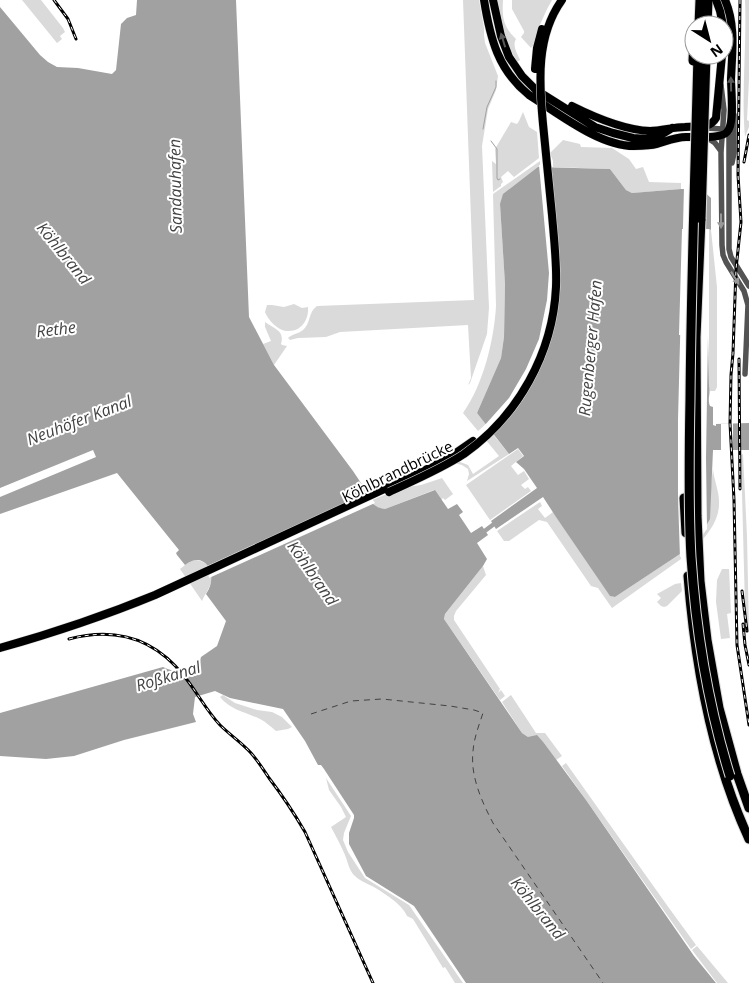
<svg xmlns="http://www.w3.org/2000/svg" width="749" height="983" font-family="'Open Sans',sans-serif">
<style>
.green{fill:#dadada}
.water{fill:#a1a1a1}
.pier{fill:#fff}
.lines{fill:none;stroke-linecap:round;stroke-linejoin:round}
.stream{stroke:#a1a1a1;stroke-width:1}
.canal{stroke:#a1a1a1;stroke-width:4.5}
.ferry{stroke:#424242;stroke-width:1;stroke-dasharray:6 5;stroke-linecap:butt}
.primary-casing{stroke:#dbdbdb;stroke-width:9}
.motorway-casing{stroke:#dbdbdb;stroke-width:11}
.tertiary{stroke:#535353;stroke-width:5.5}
.primary{stroke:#000;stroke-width:8}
.motorway{stroke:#000;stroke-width:9}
.rail-casing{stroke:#000;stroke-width:3}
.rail{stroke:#fff;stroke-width:1;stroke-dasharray:4;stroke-linecap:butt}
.primary-bridge-casing{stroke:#dbdbdb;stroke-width:9;stroke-linecap:butt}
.motorway-bridge-casing{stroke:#dbdbdb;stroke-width:11;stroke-linecap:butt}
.primary-bridge{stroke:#000;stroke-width:8}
.motorway-bridge{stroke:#000;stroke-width:9}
.oneway{fill:#595959}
.oneway2{fill:#989898}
.labels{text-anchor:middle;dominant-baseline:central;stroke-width:4;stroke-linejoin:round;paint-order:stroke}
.street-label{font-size:15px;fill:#000;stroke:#fff}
.water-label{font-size:16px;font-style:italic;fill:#424242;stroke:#fff}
</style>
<rect width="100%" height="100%" fill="#fff"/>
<!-- green -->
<path class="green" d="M22,0H41L63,28L65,32L60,36L62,39L57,43Z
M463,0H479L484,28V35L485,43L498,76L496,90L488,109L482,146L489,308L487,334L470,383L468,385L471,378L468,325L340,332L326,337L298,338L290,340L288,338C292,334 298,334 303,330C311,323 308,312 317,306L474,300Z
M497,0H503C502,18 503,26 516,39C512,46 517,53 520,60L517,62L507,43Z
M512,0H552C546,10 541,22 537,33C534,39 536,43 531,48L521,37L524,33V31L512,9Z
M745,0H749V79L747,120L749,121V127L745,137C741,92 747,46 745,0Z
M523,112L529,127L537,132L539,158L514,177L508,171L501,177L503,182L501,184V186L493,192L492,161L496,164L495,149L511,122L517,124L519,121Z
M563,140L580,144L581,147L612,148L629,159L636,169L643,167L649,182L681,183V189L632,193L626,190L610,169L553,167V161L550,153Z
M540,161V167L500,204L505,284L504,337L501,358L477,413L486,424L478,431L463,413C483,385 494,341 496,306L493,194Z
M709,229L711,230L717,287V387L715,391H710L709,386Z
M294,304L302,308L308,307C309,319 302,331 289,331C279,332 268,320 265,312L267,305H272L284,307Z
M265,322C274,329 285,330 281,344L282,345L287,346L274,365L263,344L271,341L265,327Z
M492,433L509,454L467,481L469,474L468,469L462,465L454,463L455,460L468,465L473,474L499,456L485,439Z
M518,449L523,456L511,466L518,475L524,471L529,479L521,485L525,489L528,487L531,491L490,520L466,485Z
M743,454L747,536L749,633L745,607L741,455Z
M713,469C714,480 719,491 719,501C720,520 708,534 696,547L710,513V495Z
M442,478L453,494L445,500L443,498L441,500L434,490L385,509C378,508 374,507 370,501L401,488L421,485Z
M540,502L542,506L538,509L545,518L553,512L611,596L615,597L680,554L681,559L612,608L598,588L591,586L547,522L539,520L509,541H504L497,531Z
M196,560C202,561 207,563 210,569C215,582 207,590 202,601L180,569L190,561Z
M483,566L486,575L456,611L454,616V620L500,689L498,693L501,690L505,696L500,700L444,619L445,614Z
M722,569H729L731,613L727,614L730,638L721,639L716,602L717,580Z
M681,583L682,591L667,606L664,607L661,606L657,602L661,598L657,594L675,584Z
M223,695L235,703L257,710L272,712L282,717L292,727L288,729L276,731C271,727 266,722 260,719C246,712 230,710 220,697Z
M511,695L536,733H545L562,756L556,760L544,743L528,737L522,733L502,702Z
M566,763L669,908L696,945L691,949L562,766Z
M326,778L351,816L344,833L343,840L348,852L365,878L409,905L463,983H455L445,967L443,968L413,919L407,916C402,904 384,893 372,886C366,883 360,881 355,876C349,871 348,862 345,855C341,846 336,836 331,827L346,817L341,807L329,790Z
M697,946L728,983H717L692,950Z"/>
<!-- water -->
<path class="water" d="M137,0H236L249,317L274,365L353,471L365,489V493C370,501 374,508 385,509L435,490L448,509L457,504L463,512L459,515L471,533L482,526L488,535L477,543L487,559L483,566L445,614L444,619L522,733L528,737L537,735L544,743L586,800L694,956L716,983H466L414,906L366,876L349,844V833L354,818V815L324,769L321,765H318L305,741L283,709L230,698L215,691L195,697L193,714L196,722L124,740L74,756L46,759L0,756V713L163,667C180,674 182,674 199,665L201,657L217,646L226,621L206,594C220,574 204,549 185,565L177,555L176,553L179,550L117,473L0,514V7L40,55L48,62L57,67L78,68L112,74L116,70L121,24L127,18L136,15Z
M538,167L610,169L626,190L632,193L681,189H701L711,198V230L709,229H682L679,335L708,337L709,386C711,393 707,399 710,406L713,407V425L716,426V424L749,423V450H713L710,519L703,531L680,554L615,597L610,596L556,517L543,497L496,529L491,521L537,488L524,469L516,462L524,456L518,448L509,454L477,413L501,358L504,337L505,284L500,204L503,194Z"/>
<!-- pier -->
<path class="pier" d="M539,165H550L560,263V283L557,313L551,339L545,357L535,378L524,398L514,412L491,435L484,426L509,398L526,369L539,339L547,300L549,273Z
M697,186L695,231H685L682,333L708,335L706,458L707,529L698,541L680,557L678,498V420L684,187Z
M733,423V452L721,453V424Z
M93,450L96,457L0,497V488Z
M368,493L375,503L209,578L208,572L205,567Z"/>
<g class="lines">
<!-- stream -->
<path class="stream" d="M483,129L487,107L496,87V81
M491,141L497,149V178L498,180L500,179"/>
<!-- canal -->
<path class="canal" d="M482,533L498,521"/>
<!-- ferry -->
<path class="ferry" d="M311,714L351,701L382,699L450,706L474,710L483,713C479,725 474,738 473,751C470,776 482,802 493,823L603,983"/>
<defs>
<path id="primary" d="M484,0C490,38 498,70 529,95C558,113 599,146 634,146C641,146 650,146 657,144C667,141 676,137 686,137C696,137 721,139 727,132C735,124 731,91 731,79C732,53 736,25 725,0
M493,0L501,36L509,57L522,76L536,90L595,127L613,133L633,138L647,139L659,136L672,128
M716,0L720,11L723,25
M572,106C594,117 625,130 650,131C662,131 673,127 685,127C696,126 709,130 716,118L722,55
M0,648C53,633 104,616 155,595L421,472L447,459L473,441"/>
<path id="motorway" d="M699,25L700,0
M707,25L708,0
M701,219L696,337L697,516L700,581L707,640L719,708L737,774L749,808
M684,498L686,533
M688,576C695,665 711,757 749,839"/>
</defs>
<!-- primary casing -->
<use href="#primary" class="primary-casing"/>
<!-- motorway casing -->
<use href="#motorway" class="motorway-casing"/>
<!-- tertiary -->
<path class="tertiary" d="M721,85L724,110L721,152L722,245L723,255L726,262L744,291L748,305L745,374
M705,128L723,129L729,135V249L731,257L749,286
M706,137L715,143L721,151
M732,163L734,153V115"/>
<!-- primary -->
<use href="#primary" class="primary"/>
<!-- motorway -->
<use href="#motorway" class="motorway"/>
<defs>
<path id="rail" d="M54,0L68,19L76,39
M740,0L738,175L741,222L736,269L733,353L731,375L730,423L734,500L737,645L749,725
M744,162L749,135
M739,359L740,489
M742,591L747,631
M743,624L745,645L749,665
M69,639C115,627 154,638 184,676C197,692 206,710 220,725C230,735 242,743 251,753C258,761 263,769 269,778C282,795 294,813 305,832L373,983"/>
</defs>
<!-- rail casing -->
<use href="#rail" class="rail-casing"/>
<!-- rail -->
<use href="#rail" class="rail"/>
<defs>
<path id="primary-bridge" d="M535,69L537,48L542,29
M389,492C415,480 441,469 464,454C518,416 553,353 556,287C557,263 554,239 552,215C549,185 546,155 543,124C539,82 536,36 562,0"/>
<path id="motorway-bridge" d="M698,55C695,170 691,284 690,399C689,452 688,505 691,557C696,632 708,705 730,776
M693,61L694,39
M701,219L706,55"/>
</defs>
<!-- primary-bridge casing -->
<use href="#primary-bridge" class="primary-bridge-casing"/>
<!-- motorway-bridge casing -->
<use href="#motorway-bridge" class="motorway-bridge-casing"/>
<!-- primary-bridge -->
<use href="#primary-bridge" class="primary-bridge"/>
<!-- motorway-bridge -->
<use href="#motorway-bridge" class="motorway-bridge"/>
</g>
<!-- one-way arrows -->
<defs><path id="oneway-solid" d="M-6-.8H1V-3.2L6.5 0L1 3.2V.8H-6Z" transform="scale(1.25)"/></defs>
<g class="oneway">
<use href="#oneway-solid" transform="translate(503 40) rotate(-107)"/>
<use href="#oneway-solid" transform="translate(731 84) rotate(-91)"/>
</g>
<g class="oneway2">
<use href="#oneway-solid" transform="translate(721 221) rotate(90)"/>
<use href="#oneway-solid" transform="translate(735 278) rotate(58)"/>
</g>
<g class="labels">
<!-- street labels -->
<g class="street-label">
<text transform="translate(397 471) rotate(-26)">Köhlbrandbrücke</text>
</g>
<!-- water labels -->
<g class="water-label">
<text transform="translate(175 186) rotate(-91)">Sandauhafen</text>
<text transform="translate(64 253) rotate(51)">Köhlbrand</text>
<text transform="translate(56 329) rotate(-7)">Rethe</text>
<text transform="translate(590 348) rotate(-85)">Rugenberger Hafen</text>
<text transform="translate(79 420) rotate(-21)">Neuhöfer Kanal</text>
<text transform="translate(313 573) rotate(55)">Köhlbrand</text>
<text transform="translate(168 676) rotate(-17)">Roßkanal</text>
<text transform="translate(538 908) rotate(51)">Köhlbrand</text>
</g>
</g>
<!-- north arrow -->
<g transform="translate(709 40) rotate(144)"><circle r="24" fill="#ffffff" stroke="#999999"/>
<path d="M0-4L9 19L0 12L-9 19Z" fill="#000000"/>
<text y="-8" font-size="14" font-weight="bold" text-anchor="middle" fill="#000000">N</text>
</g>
</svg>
